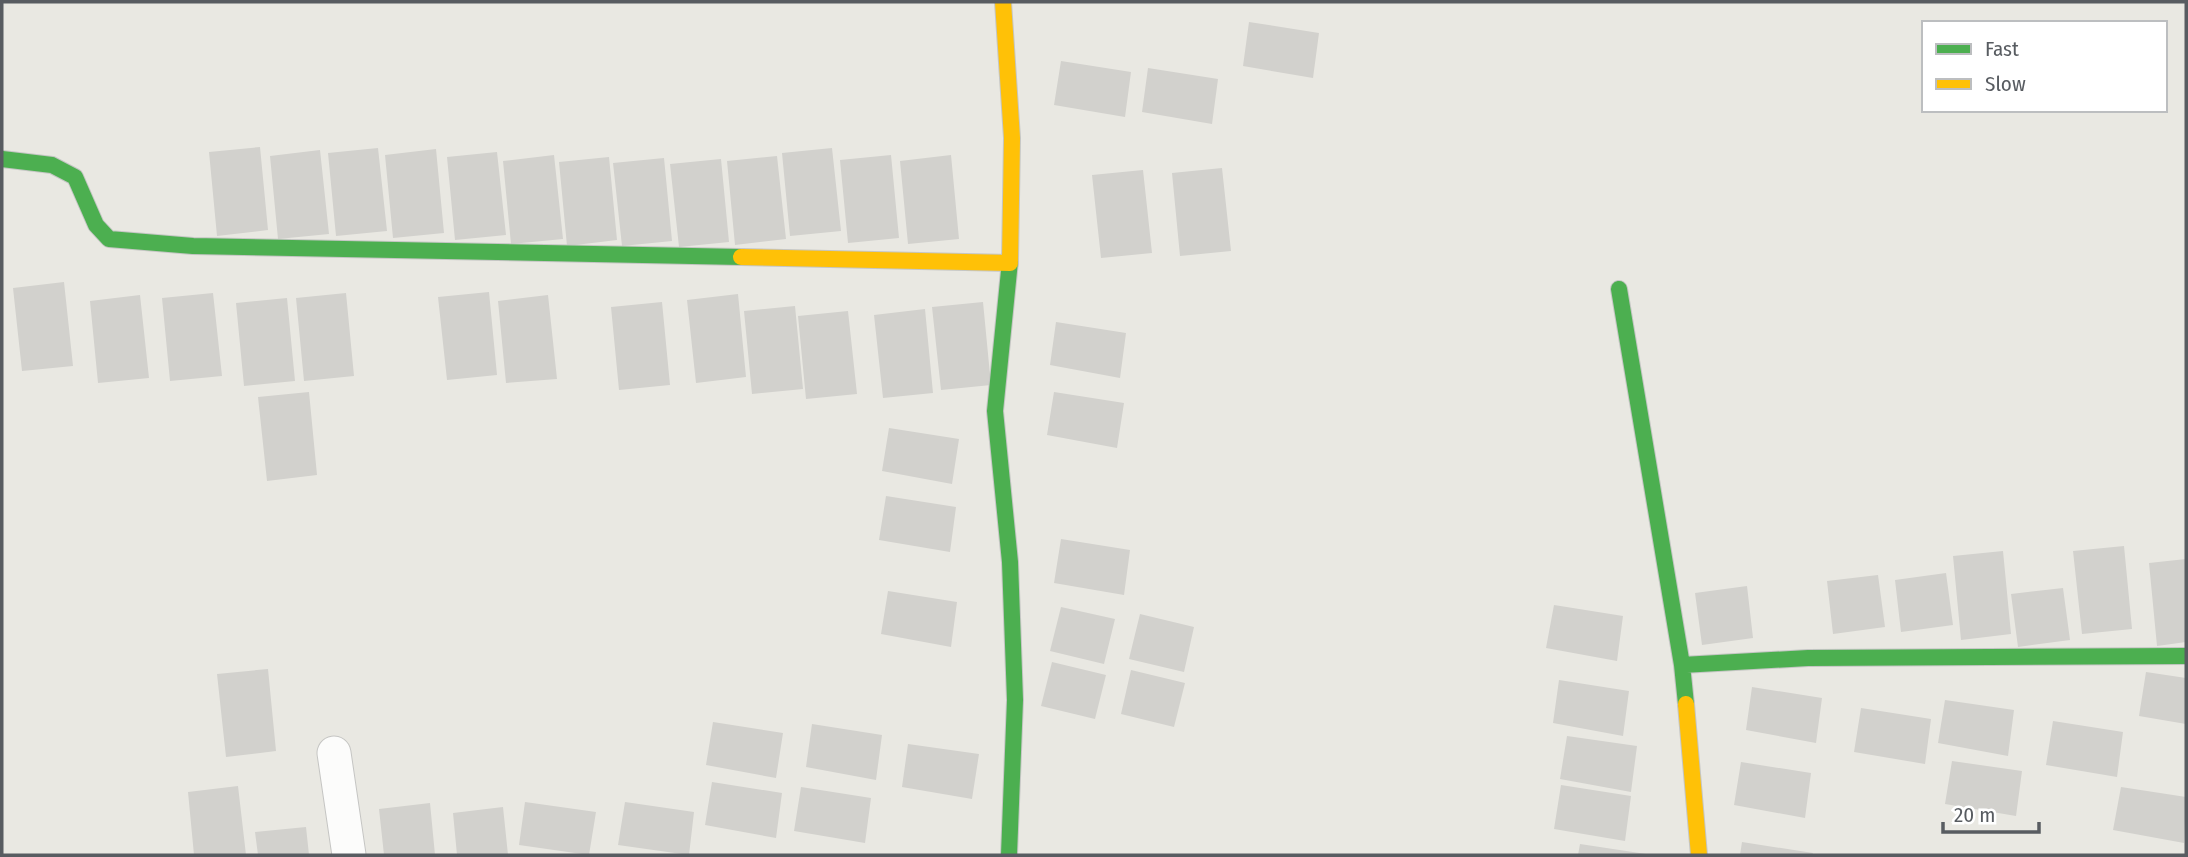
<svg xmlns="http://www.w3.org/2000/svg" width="2188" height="857" font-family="'Fira Sans Condensed',sans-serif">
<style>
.building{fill:#d2d1cd}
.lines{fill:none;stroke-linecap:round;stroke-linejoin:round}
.street-casing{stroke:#c5c5c3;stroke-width:35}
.fast-casing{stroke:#c5c6c4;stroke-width:18}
.slow-casing{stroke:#c5c6c4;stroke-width:18}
.street{stroke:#fcfcfb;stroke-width:33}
.fast{stroke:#4caf50;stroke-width:16}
.slow{stroke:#ffc107;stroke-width:16}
</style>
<rect width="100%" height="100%" fill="#e9e8e2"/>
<!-- building -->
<path class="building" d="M1249,22L1319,33L1313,78L1243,66Z
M1061,61L1131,72L1125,117L1054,105Z
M1148,68L1218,79L1212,124L1142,112Z
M260,147L268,230L217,236L209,152Z
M378,148L387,231L336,236L328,153Z
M832,148L841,231L790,236L782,153Z
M436,149L444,233L393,238L385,155Z
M320,150L329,234L278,239L270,156Z
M497,152L506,235L455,240L447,157Z
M554,155L563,239L511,244L503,161Z
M891,155L899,238L848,243L840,160Z
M951,155L959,239L908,244L900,161Z
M777,156L786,239L735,245L727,161Z
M609,157L617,240L567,246L559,162Z
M664,158L672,241L622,246L613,163Z
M721,159L729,242L679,247L670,164Z
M1222,168L1231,251L1180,256L1172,173Z
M1143,170L1152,253L1101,258L1092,175Z
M64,282L73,366L22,371L13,288Z
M489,292L497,375L447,380L438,297Z
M213,293L222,376L170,381L162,298Z
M346,293L354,376L304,381L296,298Z
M738,294L746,377L696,383L687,300Z
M140,295L149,378L98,383L90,301Z
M548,295L557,379L506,383L498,301Z
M287,298L295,381L244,386L236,303Z
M662,302L670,385L619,390L611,307Z
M983,302L991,385L941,390L932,307Z
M795,306L803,389L752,394L744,311Z
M925,309L933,393L883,398L874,315Z
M848,311L857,394L806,399L798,316Z
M1056,322L1126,333L1120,378L1050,365Z
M309,392L317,475L267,481L258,397Z
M1054,392L1124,403L1117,448L1047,435Z
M889,428L959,439L952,484L882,471Z
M886,496L956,507L950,552L879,540Z
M1061,539L1130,550L1124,595L1054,583Z
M2124,546L2132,629L2082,634L2073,551Z
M2003,551L2011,634L1961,640L1953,556Z
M2186,559V642L2157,646L2149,563Z
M1946,573L1953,625L1901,632L1895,580Z
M1878,575L1885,627L1833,634L1827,581Z
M1747,586L1753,638L1702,645L1695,593Z
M2063,588L2070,640L2018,647L2011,594Z
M888,591L957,602L951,647L881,634Z
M1554,605L1623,616L1617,661L1546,648Z
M1061,607L1115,619L1104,664L1050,651Z
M1140,614L1194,627L1184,672L1129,659Z
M1052,662L1106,675L1095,719L1041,706Z
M268,669L276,751L226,757L217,674Z
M1131,670L1185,683L1174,727L1121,714Z
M2146,672L2186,678V724L2139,716Z
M1559,680L1629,691L1623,736L1553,723Z
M1752,687L1822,698L1816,743L1746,730Z
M1945,700L2014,710L2008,756L1938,743Z
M1861,708L1931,719L1925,764L1854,752Z
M2053,721L2123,732L2117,777L2046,765Z
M713,722L783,733L776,778L706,765Z
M812,724L882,735L876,780L806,767Z
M1567,736L1637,746L1631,792L1560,779Z
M908,744L979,754L972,799L902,787Z
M1952,761L2022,771L2016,816L1945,804Z
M1741,762L1811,773L1805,818L1734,805Z
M712,782L782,793L776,838L705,825Z
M1561,785L1631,796L1625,841L1554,829Z
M238,786L246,855H194L188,792Z
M801,787L871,798L865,843L794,831Z
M2121,787L2186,797L2184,843L2113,830Z
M525,802L596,812L589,855L519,845Z
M625,802L694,812L689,855L618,845Z
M430,803L435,855H384L379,809Z
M503,807L508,855H457L453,813Z
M306,827L309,855H258L255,832Z
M1742,842L1813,853L1812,855H1740Z
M1580,844L1646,854V855H1578Z"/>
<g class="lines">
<defs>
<path id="street" d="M334,753L349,855"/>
<path id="fast" d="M2,159L52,165L75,177L96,225L109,239L193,246L741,257
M1619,289L1682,665L1686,704
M1682,665L1808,658L2186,656
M1009,855L1015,700L1010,562L995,411L1010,261"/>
<path id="slow" d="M1003,2L1012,138L1010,261
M741,257L1010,263
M1686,704L1699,855"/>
</defs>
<!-- street casing -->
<use href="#street" class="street-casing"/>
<!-- fast casing -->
<use href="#fast" class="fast-casing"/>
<!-- slow casing -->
<use href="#slow" class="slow-casing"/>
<!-- street -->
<use href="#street" class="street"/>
<!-- fast -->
<use href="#fast" class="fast"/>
<!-- slow -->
<use href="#slow" class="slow"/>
</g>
<!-- border -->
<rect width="2188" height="857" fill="none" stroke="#585c61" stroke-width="7"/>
<!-- legend -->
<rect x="1922" y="21" width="245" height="91" fill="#ffffff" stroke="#bcbec0" stroke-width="2"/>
<rect x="1936" y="44" width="35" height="10" fill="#4caf50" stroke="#bcbec0" stroke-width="2"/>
<text x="1985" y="56" font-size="21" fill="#585c61">Fast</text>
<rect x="1936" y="79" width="35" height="10" fill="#ffc107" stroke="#bcbec0" stroke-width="2"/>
<text x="1985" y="91" font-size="21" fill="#585c61">Slow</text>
<!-- scale -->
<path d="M1943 822v10h96v-10" fill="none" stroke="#585c61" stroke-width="3.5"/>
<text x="1954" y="822" font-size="21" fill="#585c61" stroke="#ffffff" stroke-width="5" paint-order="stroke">20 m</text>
</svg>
